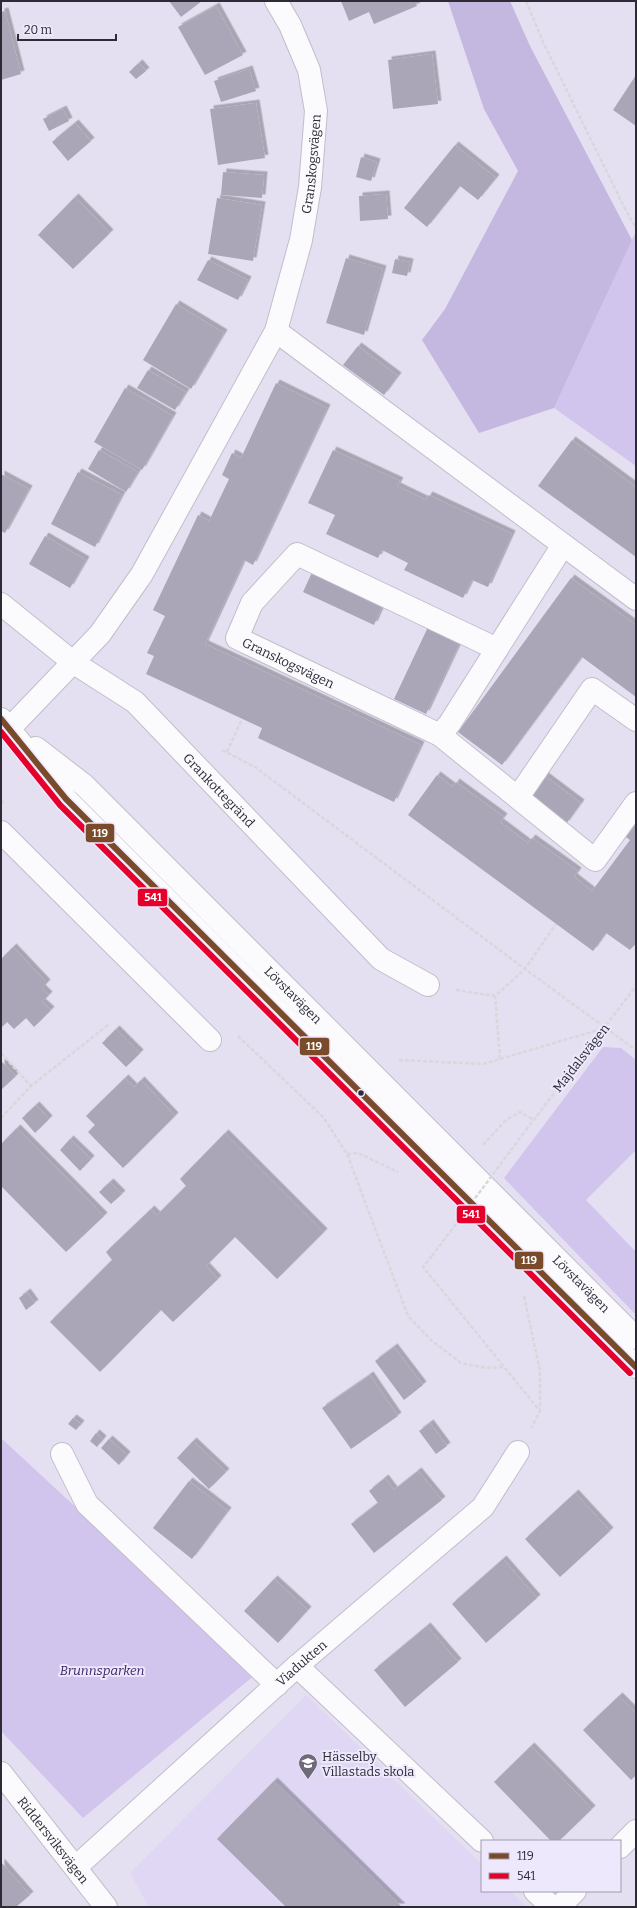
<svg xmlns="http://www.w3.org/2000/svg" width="637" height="1908" font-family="Bitter,serif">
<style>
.built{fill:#e0d7f4}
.green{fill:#d1c4ed}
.forest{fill:#c4b7e0}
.building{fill:#aba5b8;filter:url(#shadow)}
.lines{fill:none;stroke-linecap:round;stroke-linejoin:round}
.minor-casing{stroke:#c1becb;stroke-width:24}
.path{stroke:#d8d7dc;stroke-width:2.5;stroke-dasharray:4 2;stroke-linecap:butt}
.minor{stroke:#fbfafd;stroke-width:22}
.path-bridge{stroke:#d8d7dc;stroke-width:2.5;stroke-dasharray:4 2;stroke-linecap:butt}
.bus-1-casing{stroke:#ede8fc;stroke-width:9}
.bus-2-casing{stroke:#ede8fc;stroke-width:9}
.bus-1{stroke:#7a4b2a;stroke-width:6}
.bus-2{stroke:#e4002b;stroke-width:6}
.bus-dot{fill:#2e2b37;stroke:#ede8fc;stroke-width:1.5}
.labels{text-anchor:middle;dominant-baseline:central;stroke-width:4;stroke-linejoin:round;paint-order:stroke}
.street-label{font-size:13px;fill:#2e2b37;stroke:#ede8fc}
.park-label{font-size:13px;font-style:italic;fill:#3e2068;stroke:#ede8fc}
.poi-label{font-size:13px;fill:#2e2b37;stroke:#ede8fc;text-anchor:start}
.line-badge{stroke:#ede8fc;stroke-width:1.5}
.badge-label{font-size:11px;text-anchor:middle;font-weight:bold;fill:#fff}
</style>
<defs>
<filter id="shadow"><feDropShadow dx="3.5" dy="-3.5" stdDeviation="0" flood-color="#0004"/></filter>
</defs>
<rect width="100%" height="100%" fill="#e5e0f1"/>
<!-- built -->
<path class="built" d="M306,1695L482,1864V1891H510L527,1907H149L130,1873Z"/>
<!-- green -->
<path class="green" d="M636,231V466L554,408Z
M603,1047L621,1048L636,1060V1150L586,1200L636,1252V1315L504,1178Z
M1,1438L256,1674L83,1818L1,1731Z"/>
<!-- forest -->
<path class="forest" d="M448,1H510L530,46L632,240L554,408L479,433L422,340L445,309L518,171L484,109Z"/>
<!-- building -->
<path class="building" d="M169,1H202L181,17Z
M341,1H415L417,6L374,24L369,12L349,21Z
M216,6L243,55L205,75L178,27Z
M5,11L21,74L1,80V12Z
M432,54L438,104L393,109L388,60Z
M139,63L146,71L136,79L129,72Z
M249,69L256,91L221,102L214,81Z
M636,75V126L613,110Z
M256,103L265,158L218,165L210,109Z
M63,109L69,121L49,131L43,119Z
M75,123L91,141L68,161L52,142Z
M455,145L496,178L478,200L460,186L427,227L404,208Z
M361,157L377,162L371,181L356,177Z
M223,172L264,175L262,198L221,195Z
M386,194L388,219L360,221L359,196Z
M75,197L110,233L73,269L38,235Z
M217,198L262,205L253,261L208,254Z
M346,258L383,269L364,335L326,323Z
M395,259L410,262L407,276L392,273Z
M208,260L248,280L238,300L197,280Z
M176,304L224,333L191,389L143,360Z
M358,346L398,376L384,395L343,365Z
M148,370L186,392L175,410L137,388Z
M276,383L327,408L253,565L244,560L205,644L421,745L394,802L258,738L262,728L146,674L154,656L147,653L165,616L153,610L198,515L209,521L229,479L222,475L232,453L241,458Z
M125,388L173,416L142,470L94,442Z
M572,440L636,487V557L538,486Z
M99,450L138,472L126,492L88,469Z
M333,450L400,481L397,486L426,500L429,495L512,534L488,587L472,580L463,598L404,570L408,563L382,550L378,558L326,534L335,515L308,503Z
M78,472L122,495L95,547L51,524Z
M1,474L29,489L5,533L1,531Z
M45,536L86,560L70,588L29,564Z
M314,568L384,602L374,625L303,592Z
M571,578L636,625V697L582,657L502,765L458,732Z
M428,627L460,642L426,714L394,699Z
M541,773L581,803L566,824L525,795Z
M437,775L453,787L456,782L478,798L504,817L500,822L528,843L532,838L578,871L574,877L592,891L630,840L622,834L636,815V943L630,950L606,933L593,951L408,815Z
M13,947L47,983L42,988L49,995L42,1002L51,1010L34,1027L26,1018L14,1029L7,1022L1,1028V959Z
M116,1029L140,1053L126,1067L102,1043Z
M2,1062L16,1076L2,1089L1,1064Z
M125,1078L134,1087L141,1080L175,1116L123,1168L88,1132L95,1125L86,1116Z
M36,1105L49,1119L35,1133L22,1118Z
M17,1128L104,1216L66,1252L1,1186V1144Z
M225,1133L324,1232L277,1279L235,1237L206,1266L218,1279L173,1322L161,1310L100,1372L50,1322L112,1260L106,1252L151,1209L157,1215L186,1186L180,1179Z
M70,1139L91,1159L80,1171L60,1150Z
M110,1182L122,1194L111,1204L99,1192Z
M27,1292L35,1303L26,1310L19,1298Z
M394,1347L423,1385L404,1400L375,1361Z
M370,1375L398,1416L351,1449L322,1408Z
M73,1418L81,1424L76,1430L68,1424Z
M430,1423L447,1446L436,1454L419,1431Z
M96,1433L103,1439L97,1447L90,1441Z
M109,1439L127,1455L119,1465L101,1448Z
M193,1441L226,1472L209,1489L177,1458Z
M418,1471L442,1500L374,1553L351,1524L378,1503L369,1491L385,1478L394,1490Z
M189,1481L228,1511L192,1559L153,1528Z
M575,1493L610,1531L560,1577L525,1539Z
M503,1559L537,1598L486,1643L452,1604Z
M274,1579L308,1610L278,1643L244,1611Z
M427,1626L458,1662L405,1707L374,1670Z
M619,1696L636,1713V1775L631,1780L583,1730Z
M531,1746L592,1809L559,1841H551L494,1782Z
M274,1781L402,1907H286L217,1839Z
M1,1862L30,1895L16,1907H1Z"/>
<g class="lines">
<defs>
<g id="minor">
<path d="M276,331L636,599"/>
<path id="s1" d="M1,604L74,663L135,702L381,959L428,985"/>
<path id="s2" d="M497,649L297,554L252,603L237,638L440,735L595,860L636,803"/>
<path d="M1,719L66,799L636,1367"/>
<path id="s3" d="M10,728L100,634L142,574L276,331L301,240L310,187L316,111L309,70L290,25L276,1"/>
<path d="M440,735L450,723L563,545"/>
<path id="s4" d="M36,748L84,785L636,1338"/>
<path d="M518,797L592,689L636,720"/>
<path d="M1,832L210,1040"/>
<path d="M62,1454L87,1504L277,1685"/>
<path d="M297,1666L482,1841"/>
<path id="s5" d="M1,1773L106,1907"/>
<path d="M620,1847L636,1831"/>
<path id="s6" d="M76,1867L297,1666L483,1507L518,1452"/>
<path d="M535,1891L552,1907"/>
<path d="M559,1907L575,1891"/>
</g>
</defs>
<!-- minor casing -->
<use href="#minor" class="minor-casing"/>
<!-- path -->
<path class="path" d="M526,1L543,42L626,211L636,228
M222,750L255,767L525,969L636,1050
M227,752L242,719
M1,800L5,804
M456,990L495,996
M238,1036L324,1118L347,1154L408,1316L431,1340L461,1363L486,1368L504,1367
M1,1053L31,1086
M500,1059L495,996L525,969L556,924
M399,1060L483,1064L605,1028
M1,1118L31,1086L108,1025
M526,1130L636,986
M483,1145L506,1120L520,1112L534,1120
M347,1154L358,1153L398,1172
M432,1256L423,1267L540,1411L531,1428
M524,1296L540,1371V1411"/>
<!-- minor -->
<use href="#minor" class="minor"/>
<!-- path-bridge -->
<path class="path-bridge" d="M432,1256L526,1130"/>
<defs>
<path id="bus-1" d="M1,719L66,799L636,1367"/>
<path id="bus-2" d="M1,732L60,805L630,1373"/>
</defs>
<!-- bus-1 casing -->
<use href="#bus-1" class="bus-1-casing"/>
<!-- bus-2 casing -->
<use href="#bus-2" class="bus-2-casing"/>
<!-- bus-1 -->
<use href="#bus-1" class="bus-1"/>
<!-- bus-2 -->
<use href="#bus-2" class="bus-2"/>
</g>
<!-- icons -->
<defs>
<symbol id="school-pin" viewBox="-11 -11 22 30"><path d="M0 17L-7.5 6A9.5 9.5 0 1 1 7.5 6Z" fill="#6e6a78" stroke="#ede8fc"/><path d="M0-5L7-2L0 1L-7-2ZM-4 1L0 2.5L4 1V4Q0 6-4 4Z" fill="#fff"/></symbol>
</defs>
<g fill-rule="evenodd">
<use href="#school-pin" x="297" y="1752" width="22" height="30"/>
</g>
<!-- markers -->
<circle class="bus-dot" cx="361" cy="1093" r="3.5"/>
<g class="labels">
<!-- street labels -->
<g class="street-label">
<text stroke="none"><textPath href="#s3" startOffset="652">Granskogsvägen</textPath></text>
<text stroke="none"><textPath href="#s2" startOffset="383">Granskogsvägen</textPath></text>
<text stroke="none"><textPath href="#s1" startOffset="288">Grankottegränd</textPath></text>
<text stroke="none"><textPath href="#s4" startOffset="357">Lövstavägen</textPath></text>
<text transform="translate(581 1058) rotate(-52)">Majdalsvägen</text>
<text stroke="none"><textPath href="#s4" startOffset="765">Lövstavägen</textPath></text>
<text stroke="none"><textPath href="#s6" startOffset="304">Viadukten</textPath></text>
<text stroke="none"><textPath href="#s5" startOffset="85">Riddersviksvägen</textPath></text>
</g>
<!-- park labels -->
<g class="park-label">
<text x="102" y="1670">Brunnsparken</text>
</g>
<!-- poi labels -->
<g class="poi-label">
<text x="322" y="1756">Hässelby<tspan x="322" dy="15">Villastads skola</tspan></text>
</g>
</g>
<g class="line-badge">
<rect x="85" y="823" width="30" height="20" rx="4" fill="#7a4b2a"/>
<rect x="137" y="888" width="31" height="19" rx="4" fill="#e4002b"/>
<rect x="299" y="1037" width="31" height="19" rx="4" fill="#7a4b2a"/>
<rect x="456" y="1205" width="30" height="19" rx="4" fill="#e4002b"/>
<rect x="514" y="1251" width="30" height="19" rx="4" fill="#7a4b2a"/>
</g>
<g class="badge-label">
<text x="100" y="837">119</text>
<text x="153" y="901">541</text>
<text x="314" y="1050">119</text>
<text x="471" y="1218">541</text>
<text x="529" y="1264">119</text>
</g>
<!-- border -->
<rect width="637" height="1908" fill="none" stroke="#2e2b37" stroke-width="4"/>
<!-- legend -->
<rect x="481" y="1840" width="140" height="52" fill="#ede8fc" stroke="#a19cad"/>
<rect x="489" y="1853" width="20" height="6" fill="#7a4b2a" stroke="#a19cad"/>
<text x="517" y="1860" font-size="12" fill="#2e2b37">119</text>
<rect x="489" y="1873" width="20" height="6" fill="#e4002b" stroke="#a19cad"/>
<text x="517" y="1880" font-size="12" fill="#2e2b37">541</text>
<!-- scale -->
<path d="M18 34v6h98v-6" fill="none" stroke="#2e2b37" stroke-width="2"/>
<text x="24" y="34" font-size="12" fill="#2e2b37" stroke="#ede8fc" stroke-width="3" paint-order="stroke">20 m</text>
</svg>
